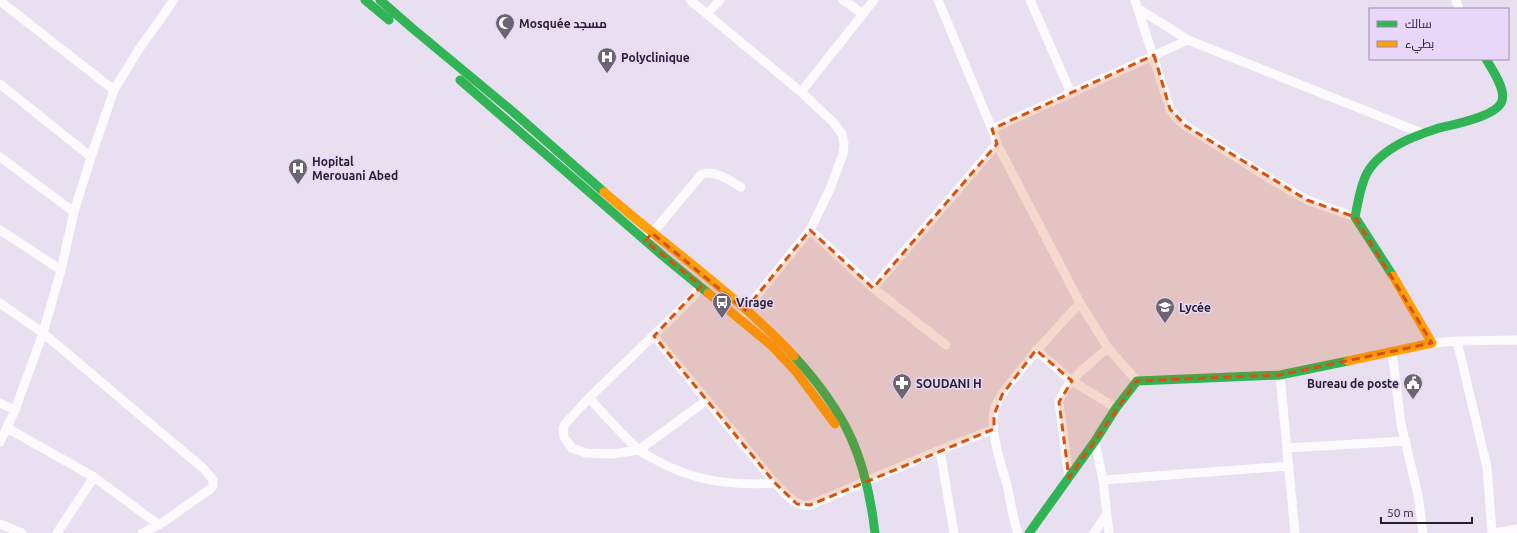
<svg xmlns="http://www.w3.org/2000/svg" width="1517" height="533" font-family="Ubuntu,Cairo,sans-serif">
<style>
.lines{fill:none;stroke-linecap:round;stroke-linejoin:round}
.street{stroke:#fcfafd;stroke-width:9}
.fast{stroke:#30b455;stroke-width:9}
.slow{stroke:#ff9f0a;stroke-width:9}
.marked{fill:#d5530f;fill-opacity:0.2;stroke:#d5530f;stroke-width:3;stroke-dasharray:8 5;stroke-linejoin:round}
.labels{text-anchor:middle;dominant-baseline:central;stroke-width:3;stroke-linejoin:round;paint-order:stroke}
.poi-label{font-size:12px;font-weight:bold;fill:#27212d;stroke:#e9d7f9;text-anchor:start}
</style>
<rect width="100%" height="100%" fill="#e8dff1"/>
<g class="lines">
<!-- street -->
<path class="street" d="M690,0L801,92L833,122L842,134L844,143L843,154L830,189L810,230L742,314
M843,0L863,14
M938,0L992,129L997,144L1080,303L1108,348L1137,381
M1030,0L1071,93
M1135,0L1170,109L1176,118L1186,126L1272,180L1307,200L1355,217
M1456,0L1459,9
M0,1L114,90
M1139,9L1188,40
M707,14L720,0
M0,84L91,157
M801,92L874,0
M992,129L1188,40L1424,134
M0,157L74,212
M0,230L61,270
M810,230L873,288L997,144
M649,237L701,175C713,168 730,181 741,187
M701,286L691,299L589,398L565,424L563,428L564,437L572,448L586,453L612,454L639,450L707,400
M873,288L946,345
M0,303L43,333L204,469L213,480V486L209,490L159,525L142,533
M654,336L775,483C785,493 794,507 810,505L940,450L994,429
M1457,341L1487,467L1492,533
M1432,343L1457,341L1517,340
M1036,350L1072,381L1116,408
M1392,352L1401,424L1418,495L1423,533
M1280,375L1295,533
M589,398C605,415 621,434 638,449C642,453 649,456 654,459C692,481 731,486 775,483
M0,403L15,410
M7,428L94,477L159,525
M1095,441L1103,480L1109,533
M0,442L15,410L43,333L61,270L74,212L91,157L114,90L139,49L174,0
M1287,448L1406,441
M940,450L954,533
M1069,478L1059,402C1066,380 1091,363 1108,348
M1103,480L1289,466
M0,524L22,533
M57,533L94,477
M1018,533C1012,517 1011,502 1007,485C1001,463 987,427 996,405C1000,395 1009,385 1015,377C1036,351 1057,327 1080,303
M1094,533L1107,514
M1495,533L1517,529"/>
<!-- fast -->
<path class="fast" d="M365,0L389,20
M380,0L412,28L512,111L604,192
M460,80L663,256L708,293
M1393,276L1355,217C1358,203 1360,186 1367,173C1375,159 1388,150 1401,143C1412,137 1424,133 1436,129C1450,125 1497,117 1502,101C1506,89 1492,69 1486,59
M794,356C846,413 866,456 875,533
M1029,533L1095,441L1116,408L1137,381L1280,375L1348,361"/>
<!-- slow -->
<path class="slow" d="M604,192C667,247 737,295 794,356
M708,293L772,346L797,373L835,424
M1348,361L1432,343L1393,276"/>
</g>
<!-- marked area -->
<path class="marked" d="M1154,55L1170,109L1186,126L1307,200L1355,217L1432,343L1280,375L1137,381L1069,478L1059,402L1072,381L1036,350L1002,395L994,415V429L810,505L797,504L775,483L654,336L701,286L645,241L652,233L745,310L810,230L873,288L997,144L992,129Z"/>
<!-- icons -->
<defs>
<symbol id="mosque-pin" viewBox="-11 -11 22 30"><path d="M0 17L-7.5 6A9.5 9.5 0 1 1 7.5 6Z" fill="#6b6472" stroke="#e9d7f9"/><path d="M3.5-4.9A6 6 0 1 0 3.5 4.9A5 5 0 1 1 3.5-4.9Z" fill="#fff"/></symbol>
<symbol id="hospital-pin" viewBox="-11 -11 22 30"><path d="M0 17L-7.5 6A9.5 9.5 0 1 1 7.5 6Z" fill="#6b6472" stroke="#e9d7f9"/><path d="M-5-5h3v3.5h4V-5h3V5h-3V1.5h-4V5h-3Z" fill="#fff"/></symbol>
<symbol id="bus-pin" viewBox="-11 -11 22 30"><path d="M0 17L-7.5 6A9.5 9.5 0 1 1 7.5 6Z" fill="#6b6472" stroke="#e9d7f9"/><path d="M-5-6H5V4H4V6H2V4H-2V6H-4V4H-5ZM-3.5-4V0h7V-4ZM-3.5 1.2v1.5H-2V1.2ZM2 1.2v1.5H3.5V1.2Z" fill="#fff"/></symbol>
<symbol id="school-pin" viewBox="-11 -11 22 30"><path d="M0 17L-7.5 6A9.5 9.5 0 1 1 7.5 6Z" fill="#6b6472" stroke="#e9d7f9"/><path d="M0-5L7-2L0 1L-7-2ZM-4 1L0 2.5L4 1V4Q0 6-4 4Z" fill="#fff"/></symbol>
<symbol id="pharmacy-pin" viewBox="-11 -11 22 30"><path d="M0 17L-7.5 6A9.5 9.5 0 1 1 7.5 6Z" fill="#6b6472" stroke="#e9d7f9"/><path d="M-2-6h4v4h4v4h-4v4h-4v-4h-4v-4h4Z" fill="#fff"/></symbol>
<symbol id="civic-pin" viewBox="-11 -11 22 30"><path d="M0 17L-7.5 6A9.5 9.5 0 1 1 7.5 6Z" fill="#6b6472" stroke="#e9d7f9"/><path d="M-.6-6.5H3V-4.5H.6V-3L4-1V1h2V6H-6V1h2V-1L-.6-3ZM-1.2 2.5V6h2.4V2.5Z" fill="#fff"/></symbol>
</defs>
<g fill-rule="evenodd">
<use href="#mosque-pin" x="494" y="12" width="22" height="30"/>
<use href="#hospital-pin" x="596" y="46" width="22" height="30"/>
<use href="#hospital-pin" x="287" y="157" width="22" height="30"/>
<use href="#bus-pin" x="711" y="291" width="22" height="30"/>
<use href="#school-pin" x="1154" y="296" width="22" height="30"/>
<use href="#pharmacy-pin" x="891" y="372" width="22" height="30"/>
<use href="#civic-pin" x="1402" y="372" width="22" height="30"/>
</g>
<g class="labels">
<!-- poi labels -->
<g class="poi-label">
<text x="519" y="23">Mosquée مسجد</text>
<text x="621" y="57">Polyclinique</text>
<text x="312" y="161">Hopital<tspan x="312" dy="14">Merouani Abed</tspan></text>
<text x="736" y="302">Virage</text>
<text x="1179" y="307">Lycée</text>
<text x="916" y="383">SOUDANI H</text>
<text x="1399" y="383" text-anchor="end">Bureau de poste</text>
</g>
</g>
<!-- legend -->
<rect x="1369" y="8" width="140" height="52" fill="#e9d7f9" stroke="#9b8ea7"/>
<rect x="1377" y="21" width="20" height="6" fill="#30b455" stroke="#9b8ea7"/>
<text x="1405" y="28" font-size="12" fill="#27212d">سالك</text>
<rect x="1377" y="41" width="20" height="6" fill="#ff9f0a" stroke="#9b8ea7"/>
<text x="1405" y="48" font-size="12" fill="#27212d">بطيء</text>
<!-- scale -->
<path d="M1381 517v6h91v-6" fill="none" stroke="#27212d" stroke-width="2"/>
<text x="1387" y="517" font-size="12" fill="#27212d" stroke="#e9d7f9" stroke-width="3" paint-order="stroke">50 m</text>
</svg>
